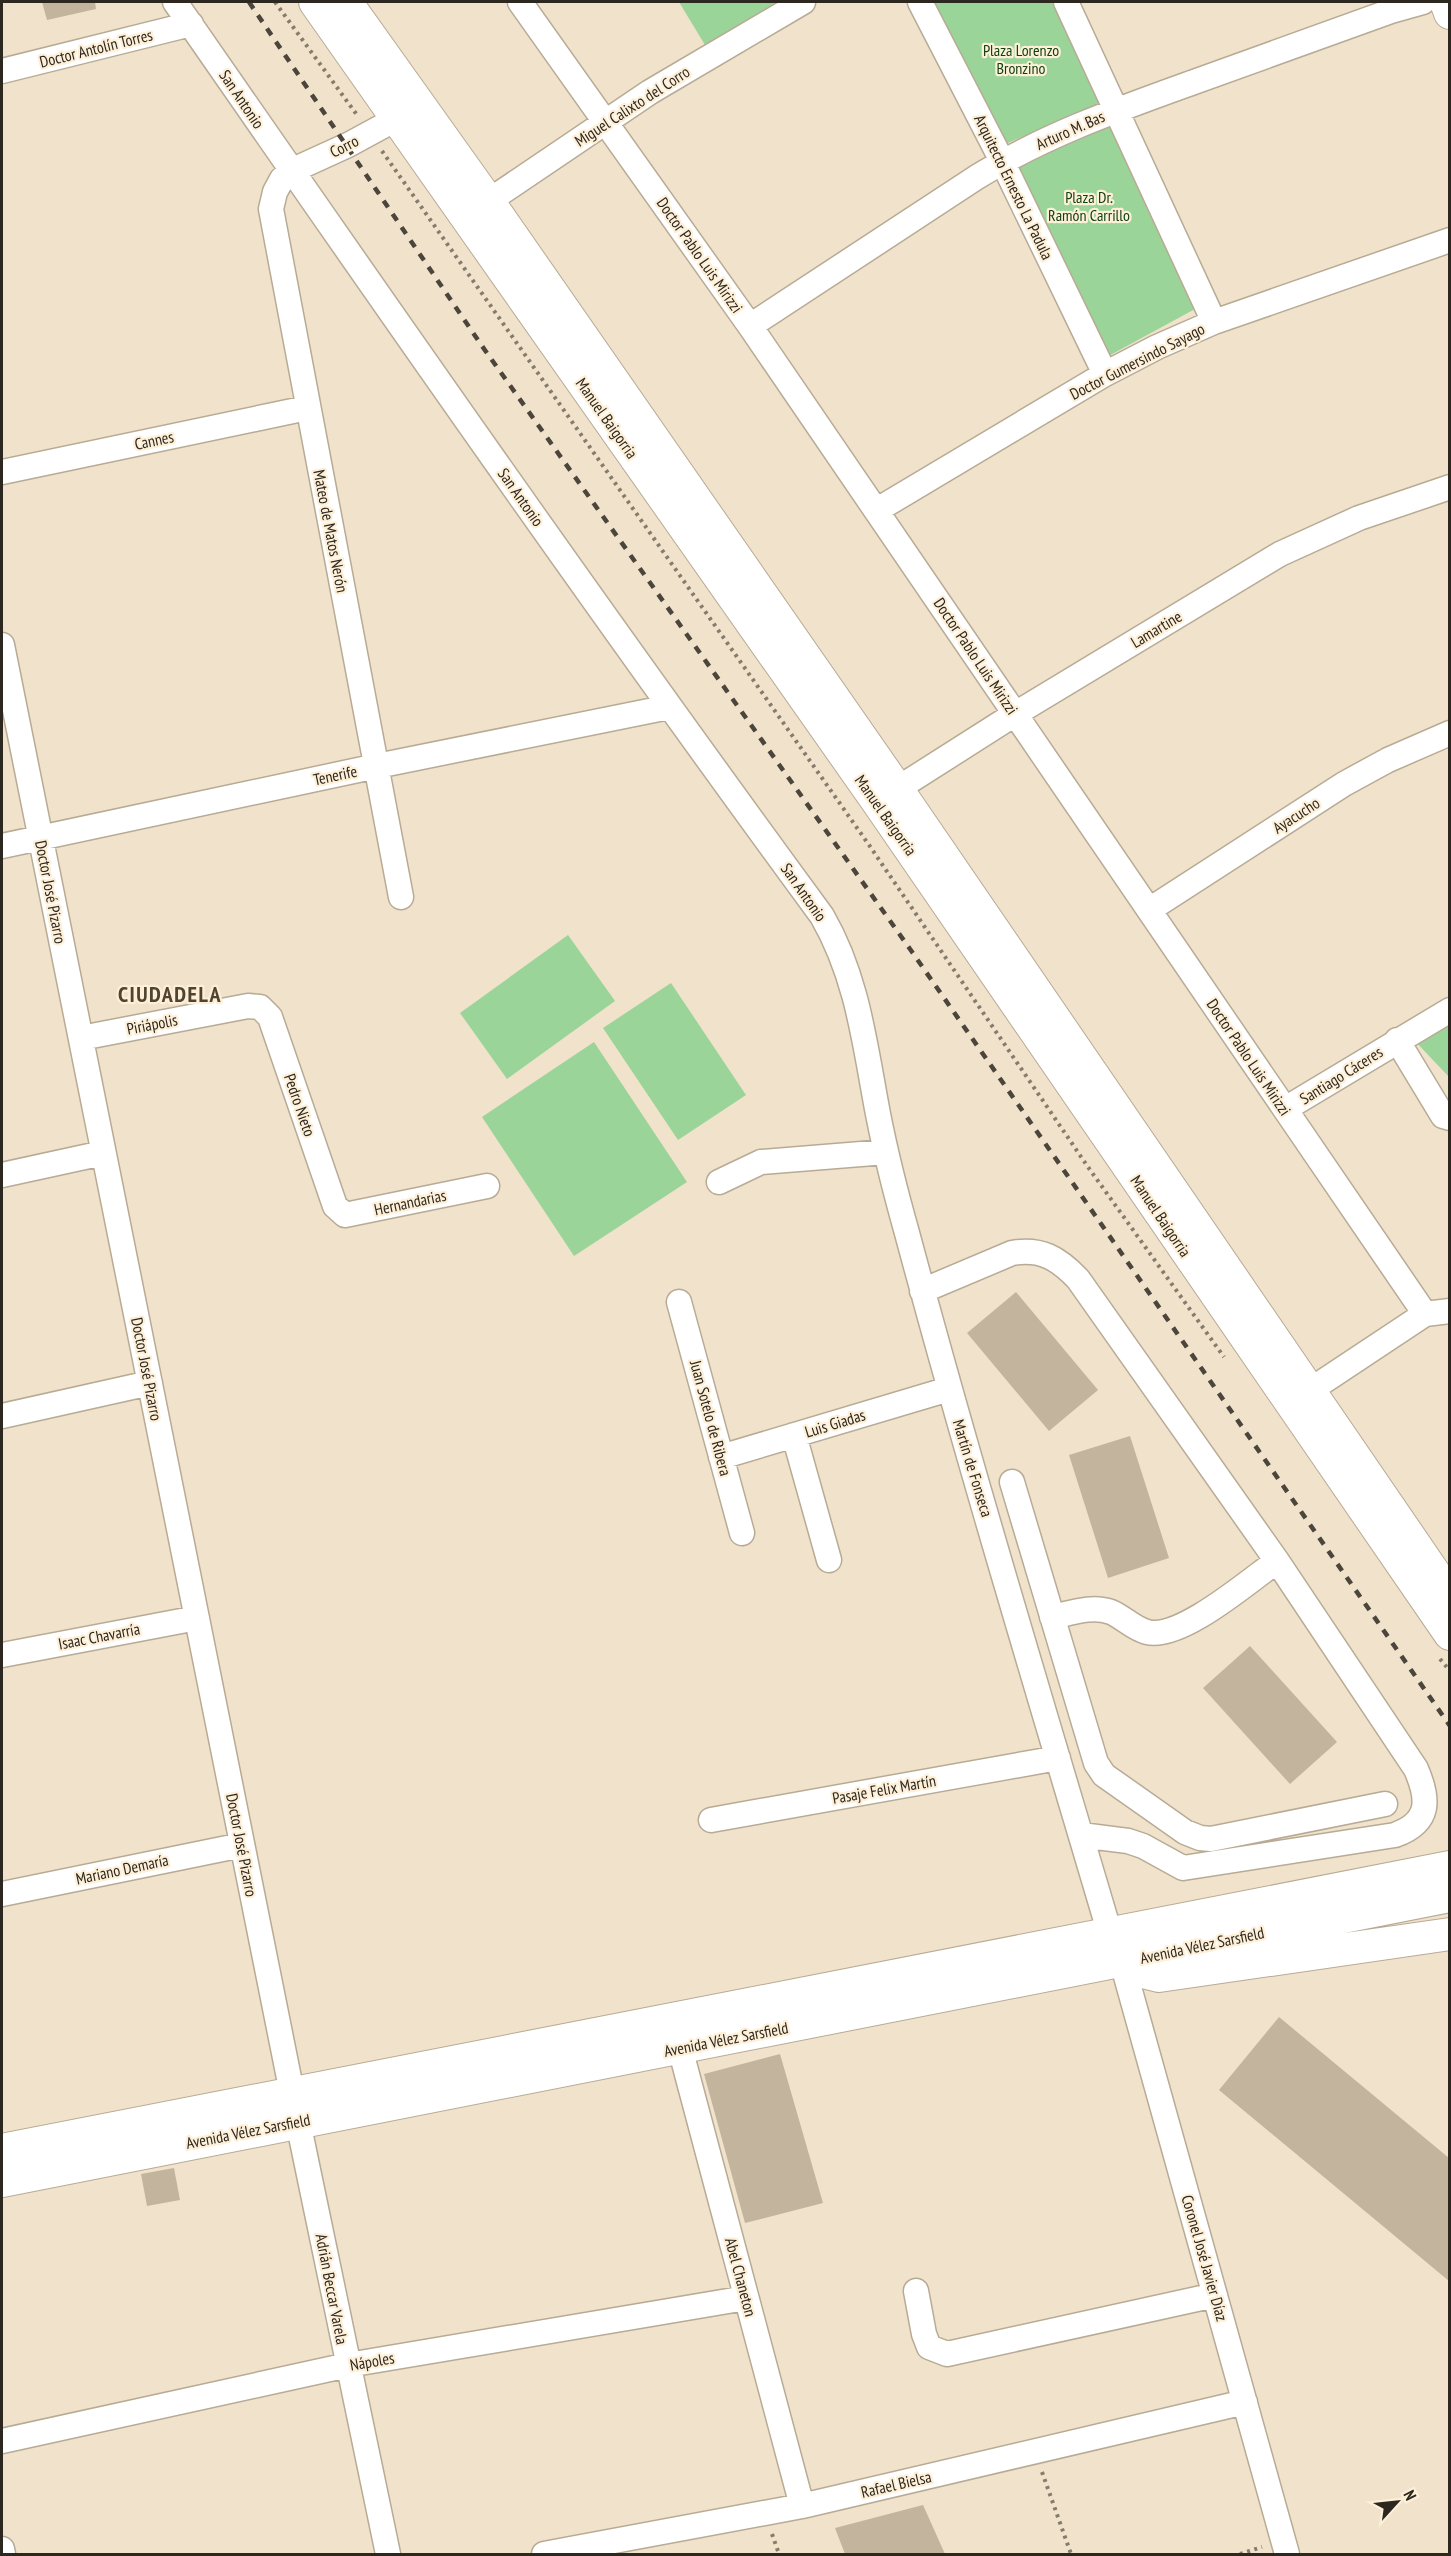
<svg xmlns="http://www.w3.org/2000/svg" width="1451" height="2556" font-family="'PT Sans Narrow',sans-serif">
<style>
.green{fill:#9ad499}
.building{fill:#c3b49e}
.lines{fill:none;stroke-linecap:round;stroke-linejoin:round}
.minor-casing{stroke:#b8ab95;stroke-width:27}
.major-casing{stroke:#b8ab95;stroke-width:34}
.path{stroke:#857c6d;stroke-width:4;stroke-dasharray:3 4.5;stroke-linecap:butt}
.minor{stroke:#fff;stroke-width:24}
.major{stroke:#fff;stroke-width:32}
.rail{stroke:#4c453b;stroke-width:4.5;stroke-dasharray:8 8;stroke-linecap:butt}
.labels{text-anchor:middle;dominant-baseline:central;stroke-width:4.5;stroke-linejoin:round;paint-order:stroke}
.street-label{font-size:16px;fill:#2c271f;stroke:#fef0d8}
.park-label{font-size:16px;fill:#0d4111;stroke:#fef0d8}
.district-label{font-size:22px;font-weight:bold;letter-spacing:1.5px;fill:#4f4431;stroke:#fef0d8}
</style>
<rect width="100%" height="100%" fill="#f0e2cb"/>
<!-- green -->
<path class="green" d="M679,2H777L705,45Z
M930,2H1055L1102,102L1001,146Z
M1109,123L1195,309L1103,359L1011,166Z
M568,935L615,1001L507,1079L460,1013Z
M671,983L746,1095L678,1140L603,1028Z
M1449,1022V1077L1414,1040Z
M594,1042L687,1182L574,1256L482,1117Z"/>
<!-- building -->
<path class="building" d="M42,2H95L96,9L47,20Z
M1016,1292L1098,1390L1049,1431L967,1333Z
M1130,1436L1169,1558L1108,1578L1069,1455Z
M1250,1646L1337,1742L1290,1784L1203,1688Z
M1279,2017L1449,2158V2281L1219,2090Z
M780,2054L823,2203L745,2223L704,2074Z
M174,2168L180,2200L147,2206L141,2174Z
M923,2505L945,2554H845L835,2528Z"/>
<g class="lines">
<defs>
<path id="minor" d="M175,2C387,308 601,615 822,916C858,978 865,1046 878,1114C886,1155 896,1194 907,1233C970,1468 1041,1701 1110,1934
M520,2L750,326L1425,1314
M920,2L1002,161L1105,374
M1066,2L1214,322
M2,71L191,24
M396,119L348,145L291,171L282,179L275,192L271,209L401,897
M474,211L650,92L803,2
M750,326L977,177C1045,135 1119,109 1194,82C1260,58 1326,34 1391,11L1423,2
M2,472L307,408
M877,510L1105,374L1157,347L1214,322L1450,240
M2,645L292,2093L388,2554
M883,798L1015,714L1280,554L1359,518L1450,487
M2,846L377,766L669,707
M1149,910L1344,784L1388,760L1450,733
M81,1038L248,1006L260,1007L270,1017L335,1206L345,1215L487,1186
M1397,1040L1443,1116L1450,1118
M1285,1109L1450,1010
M2,1175L103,1153
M719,1182L761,1162L886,1152
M922,1291L1012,1253C1041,1248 1058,1258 1078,1279L1277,1561L1416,1769C1429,1799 1431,1822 1395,1835L1183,1868L1143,1846L1128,1841L1081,1835
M679,1302L742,1533
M1309,1391L1425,1314L1450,1311
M2,1416L150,1383
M794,1435L829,1560
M721,1457L949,1389
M1012,1482L1096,1763L1104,1775L1185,1832L1200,1838L1211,1839L1385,1804
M1052,1617C1071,1613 1092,1605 1111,1612C1123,1617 1134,1629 1147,1632C1180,1641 1250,1580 1277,1561
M2,1655L197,1618
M711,1820L1058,1758
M2,1894L242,1845
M1122,1962L1287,2554
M680,2048L802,2506
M916,2291L924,2334L929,2347L947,2354L1215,2295
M2,2441L348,2365L746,2298
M2,2549L3,2554
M544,2554L802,2506L1245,2402"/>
<path id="major" d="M315,2L877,801L1450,1634
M346,2L488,201L897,789L1450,1596
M1446,2L1450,13
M1126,1964L1143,1972L1159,1976L1450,1934
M2,2150L1450,1867
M2,2181L1450,1896"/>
</defs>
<!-- minor casing -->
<use href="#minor" class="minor-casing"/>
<!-- major casing -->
<use href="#major" class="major-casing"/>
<!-- path -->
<path class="path" d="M275,2L357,115
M382,151L869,845L1088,1167L1224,1357
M1440,1659L1450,1671
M1042,2472L1071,2554
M772,2534L779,2554
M1240,2554L1262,2547"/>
<!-- minor -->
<use href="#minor" class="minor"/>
<!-- major -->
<use href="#major" class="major"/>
<!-- rail -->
<path class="rail" d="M249,2L482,346L910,949L1450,1726"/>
</g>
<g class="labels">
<!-- street labels -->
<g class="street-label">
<text transform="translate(96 48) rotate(-14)">Doctor Antolín Torres</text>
<text transform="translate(242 99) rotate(56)">San Antonio</text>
<text transform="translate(632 106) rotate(-33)">Miguel Calixto del Corro</text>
<text transform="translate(1070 130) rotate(-24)">Arturo M. Bas</text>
<text transform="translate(344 146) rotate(-27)">Corro</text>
<text transform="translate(1014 187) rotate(64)">Arquitecto Ernesto La Padula</text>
<text transform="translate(700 255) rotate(55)">Doctor Pablo Luis Mirizzi</text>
<text transform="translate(1137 361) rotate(-27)">Doctor Gumersindo Sayago</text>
<text transform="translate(607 418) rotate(55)">Manuel Baigorria</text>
<text transform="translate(154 440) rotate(-12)">Cannes</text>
<text transform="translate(521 497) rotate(55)">San Antonio</text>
<text transform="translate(331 531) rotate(79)">Mateo de Matos Nerón</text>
<text transform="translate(1156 629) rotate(-31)">Lamartine</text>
<text transform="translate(976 656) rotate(56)">Doctor Pablo Luis Mirizzi</text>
<text transform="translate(335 775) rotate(-12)">Tenerife</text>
<text transform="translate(886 815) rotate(55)">Manuel Baigorria</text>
<text transform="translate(1296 815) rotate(-33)">Ayacucho</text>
<text transform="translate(51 892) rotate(79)">Doctor José Pizarro</text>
<text transform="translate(804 892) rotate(55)">San Antonio</text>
<text transform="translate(152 1024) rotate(-11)">Piriápolis</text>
<text transform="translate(1249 1057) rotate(56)">Doctor Pablo Luis Mirizzi</text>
<text transform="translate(1341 1075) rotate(-32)">Santiago Cáceres</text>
<text transform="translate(300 1105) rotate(71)">Pedro Nieto</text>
<text transform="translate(410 1202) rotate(-12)">Hernandarias</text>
<text transform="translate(1161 1216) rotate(56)">Manuel Baigorria</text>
<text transform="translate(147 1369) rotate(79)">Doctor José Pizarro</text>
<text transform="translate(711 1418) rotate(75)">Juan Sotelo de Ribera</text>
<text transform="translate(835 1423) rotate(-17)">Luis Giadas</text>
<text transform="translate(973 1468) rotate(73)">Martín de Fonseca</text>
<text transform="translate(99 1636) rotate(-11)">Isaac Chavarría</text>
<text transform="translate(884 1789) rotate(-10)">Pasaje Felix Martín</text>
<text transform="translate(242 1845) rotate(79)">Doctor José Pizarro</text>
<text transform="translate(122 1869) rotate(-12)">Mariano Demaría</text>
<text transform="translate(1202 1945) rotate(-12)">Avenida Vélez Sarsfield</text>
<text transform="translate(726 2039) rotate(-11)">Avenida Vélez Sarsfield</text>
<text transform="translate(248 2131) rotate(-11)">Avenida Vélez Sarsfield</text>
<text transform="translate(1205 2258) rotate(74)">Coronel José Javier Díaz</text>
<text transform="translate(741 2277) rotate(75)">Abel Chaneton</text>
<text transform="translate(332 2289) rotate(79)">Adrián Beccar Varela</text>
<text transform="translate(372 2361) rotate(-10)">Nápoles</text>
<text transform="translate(896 2484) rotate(-13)">Rafael Bielsa</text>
</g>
<!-- park labels -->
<g class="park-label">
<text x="1021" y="50">Plaza Lorenzo<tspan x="1021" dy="18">Bronzino</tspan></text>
<text x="1089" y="197">Plaza Dr.<tspan x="1089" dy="18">Ramón Carrillo</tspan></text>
</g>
<!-- district labels -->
<g class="district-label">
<text x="170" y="994">CIUDADELA</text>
</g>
</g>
<!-- border -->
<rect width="1451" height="2556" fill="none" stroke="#2c271f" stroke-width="6"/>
<!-- north arrow -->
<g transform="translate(1397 2502) rotate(63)" stroke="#fef0d8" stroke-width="4.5" paint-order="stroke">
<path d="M0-4.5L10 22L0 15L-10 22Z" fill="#2c271f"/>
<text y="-9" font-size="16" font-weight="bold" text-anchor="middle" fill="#2c271f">N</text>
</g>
</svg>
